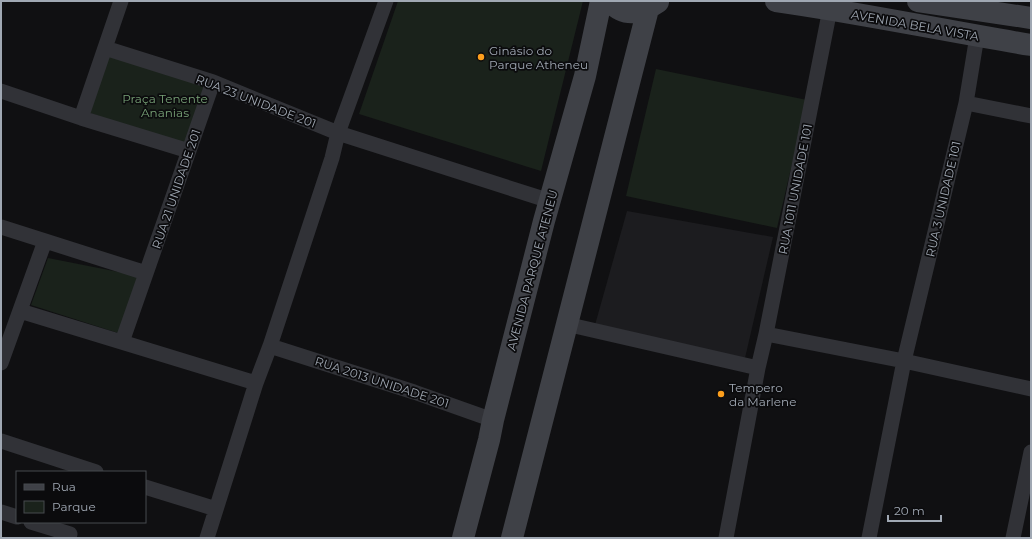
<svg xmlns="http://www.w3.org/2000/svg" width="1032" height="539" font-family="Montserrat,sans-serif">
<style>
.built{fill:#1c1c1f}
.green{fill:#1a221b}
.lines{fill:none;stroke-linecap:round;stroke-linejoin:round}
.street{stroke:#313237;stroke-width:15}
.secondary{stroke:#3f4147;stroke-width:22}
.poi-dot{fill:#fd9f1d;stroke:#0b0b0d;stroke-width:1.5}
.labels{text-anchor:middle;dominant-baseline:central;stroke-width:3.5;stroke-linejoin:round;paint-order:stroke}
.street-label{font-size:12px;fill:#a0a8b3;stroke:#0b0b0d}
.poi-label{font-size:12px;fill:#a0a8b3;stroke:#0b0b0d;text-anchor:start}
.park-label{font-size:12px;fill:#77a076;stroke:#0b0b0d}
</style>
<rect width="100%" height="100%" fill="#101012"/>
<!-- built -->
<path class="built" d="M627,211L773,237L745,358L595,325Z"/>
<!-- green -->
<path class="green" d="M398,1H583L541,171L359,114Z
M109,53L207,86L186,146L90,113Z
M656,69L807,100L777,228L626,196Z
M48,258L139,276L118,333L31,305Z"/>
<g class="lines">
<!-- street -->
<path class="street" d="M105,48L213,82L338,133L550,201
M1,91L81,118L189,151
M966,103L1031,116
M81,118L121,1
M1,227L146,273
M20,311L256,383
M566,324L758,368
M766,334L904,361L1031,389
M122,342L213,82
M270,346L414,392L493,420
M1,363L45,241
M1,441L96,472
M145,487L216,509
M1,512L17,517
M31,522L70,534
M207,538L256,383L270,346L332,158L338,133L386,1
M726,538L758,368L766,334L830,9
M869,538L904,361L966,103L977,36
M1013,538L1031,452"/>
<!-- secondary -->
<path class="secondary" d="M609,1C625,18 641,14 658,2
M776,1C861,13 946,31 1031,45
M918,1L1031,18
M463,538L489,440L493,420L544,221L585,76L601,1
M512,538L648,9"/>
</g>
<!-- markers -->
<g class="poi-dot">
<circle cx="481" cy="57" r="4"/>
<circle cx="721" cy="394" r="4"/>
</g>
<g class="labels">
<!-- street labels -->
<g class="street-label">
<text transform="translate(915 25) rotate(10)">AVENIDA BELA VISTA</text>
<text transform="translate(256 101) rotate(21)">RUA 23 UNIDADE 201</text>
<text transform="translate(176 189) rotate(-71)">RUA 21 UNIDADE 201</text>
<text transform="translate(795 189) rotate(-79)">RUA 1011 UNIDADE 101</text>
<text transform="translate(943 199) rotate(-77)">RUA 3 UNIDADE 101</text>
<text transform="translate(532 270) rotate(-75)">AVENIDA PARQUE ATENEU</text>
<text transform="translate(382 382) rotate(18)">RUA 2013 UNIDADE 201</text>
</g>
<!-- poi labels -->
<g class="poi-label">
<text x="489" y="50">Ginásio do<tspan x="489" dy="14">Parque Atheneu</tspan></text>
<text x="729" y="387">Tempero<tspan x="729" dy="14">da Marlene</tspan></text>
</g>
<!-- park labels -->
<g class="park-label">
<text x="165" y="98">Praça Tenente<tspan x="165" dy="14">Ananias</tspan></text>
</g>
</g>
<!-- border -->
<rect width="1032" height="539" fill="none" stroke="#a0a8b3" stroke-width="4"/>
<!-- legend -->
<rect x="16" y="471" width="130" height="52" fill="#0b0b0d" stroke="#474a4f"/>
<rect x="24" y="484" width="20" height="6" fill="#3f4147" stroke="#474a4f"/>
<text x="52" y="491" font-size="12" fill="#a0a8b3">Rua</text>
<rect x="24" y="501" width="20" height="12" fill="#1a221b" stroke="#474a4f"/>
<text x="52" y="511" font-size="12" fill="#a0a8b3">Parque</text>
<!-- scale -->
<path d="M888 515v6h53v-6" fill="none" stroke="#a0a8b3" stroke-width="2"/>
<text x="894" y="515" font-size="12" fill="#a0a8b3" stroke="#0b0b0d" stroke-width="3" paint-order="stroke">20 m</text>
</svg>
